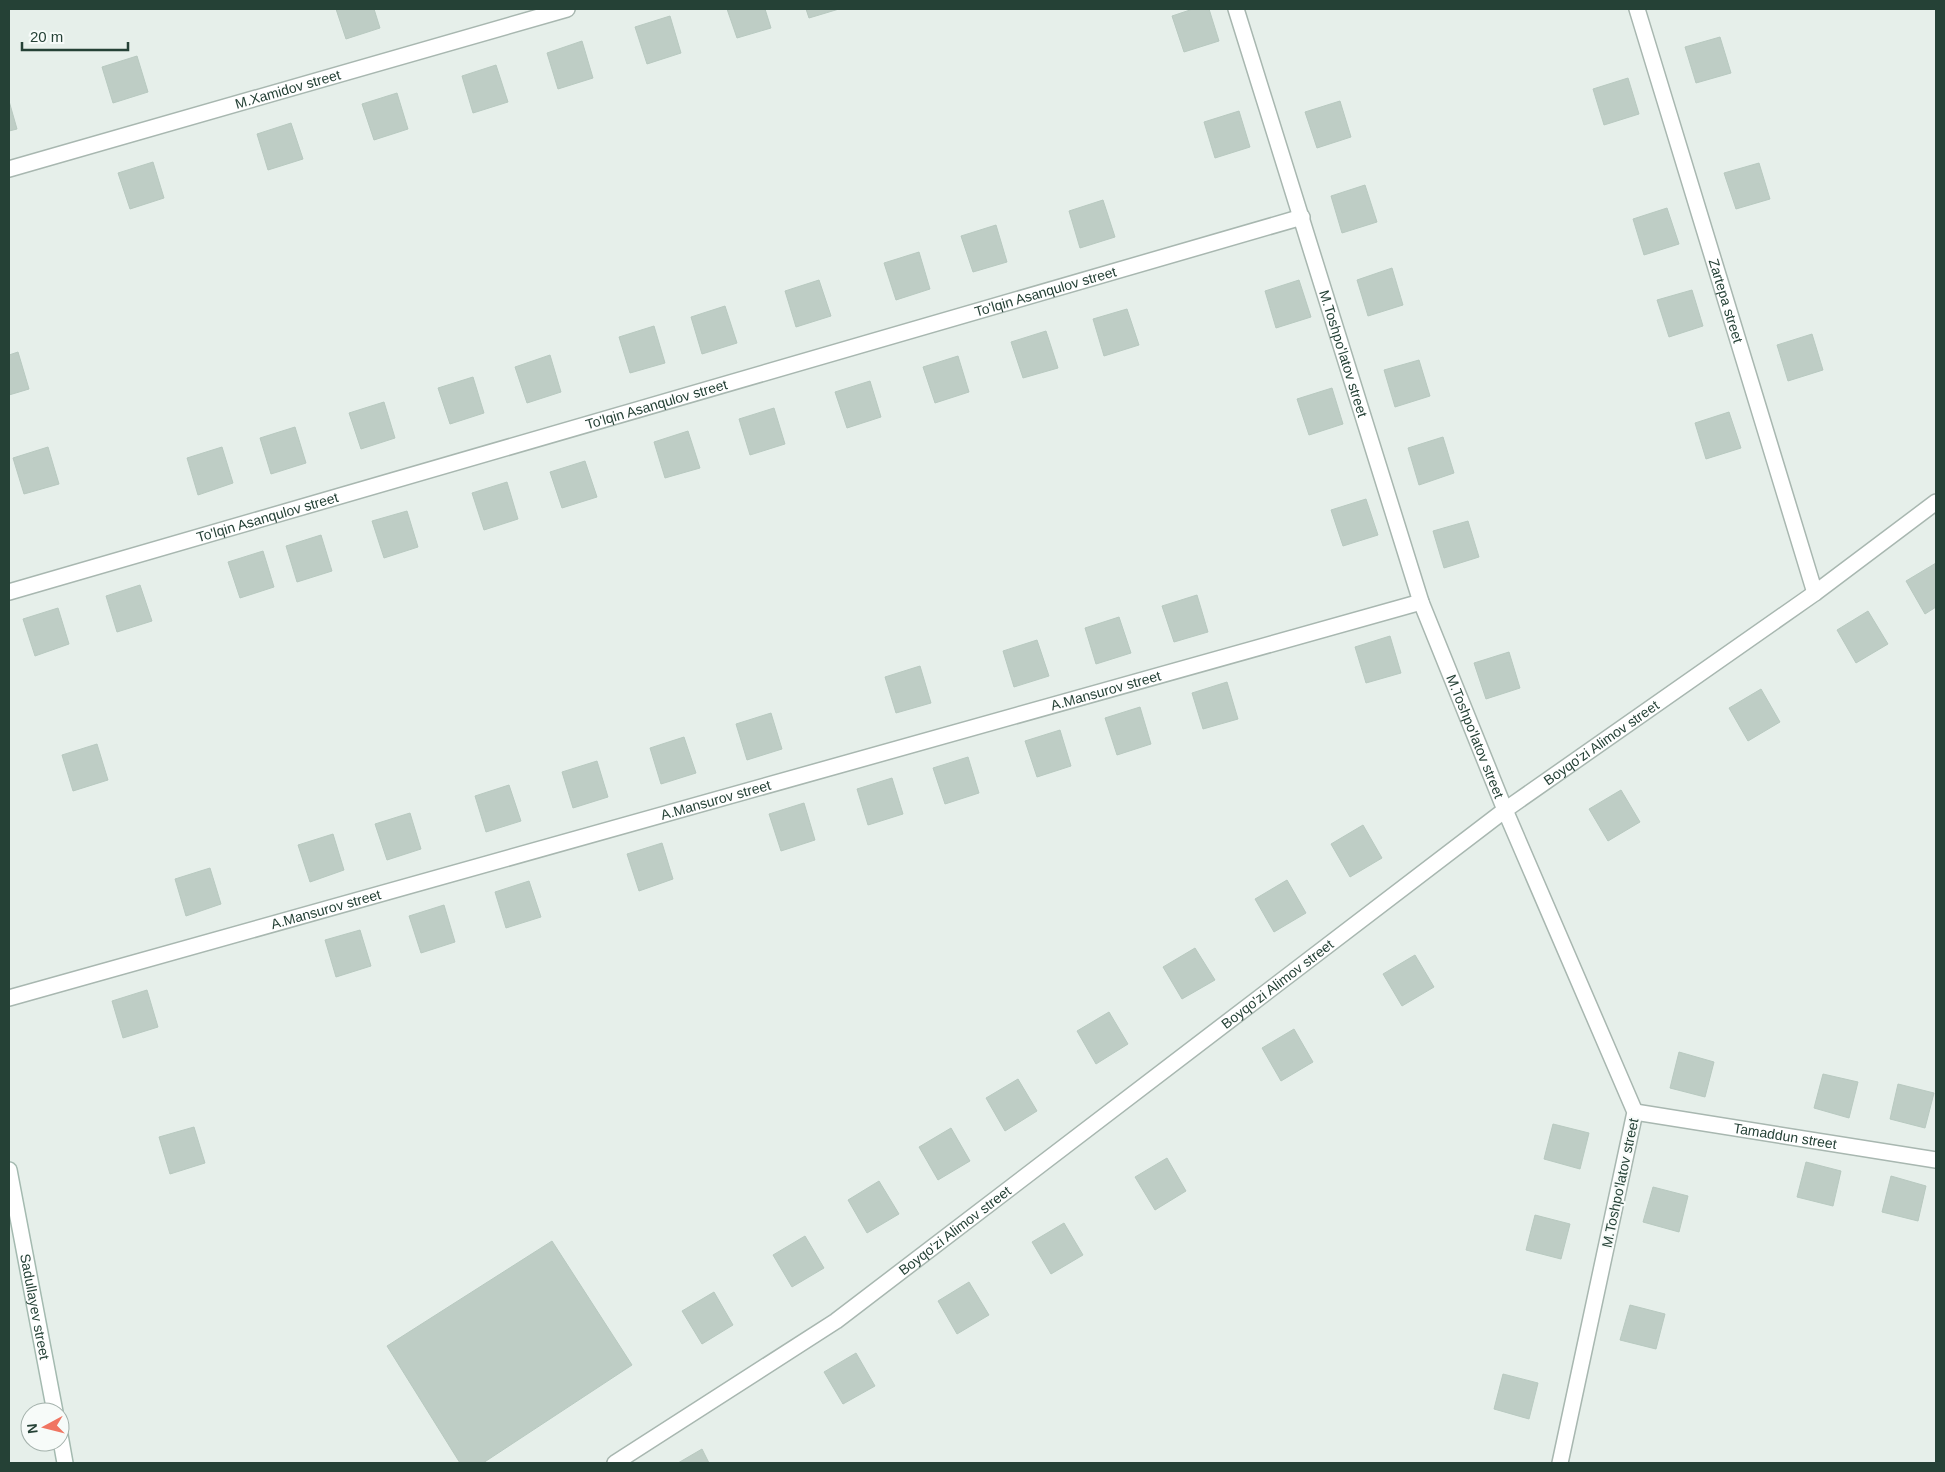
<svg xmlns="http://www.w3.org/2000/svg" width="1945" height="1472" font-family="Helvetica,sans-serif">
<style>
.building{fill:#becdc5;stroke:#b8c9c0}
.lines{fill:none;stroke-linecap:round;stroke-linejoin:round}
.street-casing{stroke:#a8b7b0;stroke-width:18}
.secondary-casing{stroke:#a4bab0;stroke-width:18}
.street{stroke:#fff;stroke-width:15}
.secondary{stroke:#fff;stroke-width:15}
.labels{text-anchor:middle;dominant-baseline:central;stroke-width:4;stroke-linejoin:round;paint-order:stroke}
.street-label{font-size:14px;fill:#254136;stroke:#f7fbf9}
</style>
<rect width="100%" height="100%" fill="#e6efea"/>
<!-- building -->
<path class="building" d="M336,9H374L380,28L346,39Z
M727,9H765L771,28L737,38Z
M806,9H839L809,18Z
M1193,9H1209L1219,41L1184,52L1172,16Z
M670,16L681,53L647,64L635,27Z
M1720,37L1731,73L1696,83L1685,47Z
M582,41L593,78L558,89L547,53Z
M137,56L148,92L113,103L102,67Z
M496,65L508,102L473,113L462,76Z
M1628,78L1639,114L1604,125L1593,89Z
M397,93L408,129L374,140L362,104Z
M9,101L17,129L9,131Z
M1340,101L1351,137L1317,148L1305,112Z
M1239,111L1250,147L1215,158L1204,122Z
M291,123L303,159L268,170L257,134Z
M153,162L164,198L130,209L118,173Z
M1759,163L1770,199L1736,209L1724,173Z
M1365,185L1377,222L1342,233L1331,196Z
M1103,200L1115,237L1080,248L1069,211Z
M1667,208L1679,244L1644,255L1633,219Z
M996,225L1007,262L973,272L961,236Z
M919,252L930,289L896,300L884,263Z
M1392,268L1403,305L1368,316L1357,280Z
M819,280L831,316L796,327L785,291Z
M1299,280L1311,317L1276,328L1265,291Z
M1692,290L1703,326L1669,337L1657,300Z
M725,306L737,343L702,354L691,317Z
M1127,309L1139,345L1104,356L1093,319Z
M654,326L665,363L630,373L619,337Z
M1046,331L1058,368L1023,378L1011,342Z
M1812,334L1823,370L1788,381L1777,345Z
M18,352L29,389L9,395V355Z
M550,355L561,392L527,403L515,367Z
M958,356L969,392L935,403L923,367Z
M1419,360L1430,396L1395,407L1384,370Z
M473,377L484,413L450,424L438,388Z
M870,381L881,417L847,428L835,392Z
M1332,388L1343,424L1309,435L1297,399Z
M384,402L395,438L361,449L349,413Z
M774,408L785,444L750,455L739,419Z
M1729,412L1741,448L1706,459L1695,423Z
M295,427L306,463L271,474L260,438Z
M688,431L700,468L665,478L654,442Z
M1443,437L1454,473L1419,485L1408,448Z
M48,447L59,484L24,494L13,458Z
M222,447L233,483L198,495L187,458Z
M585,461L597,497L562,508L550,472Z
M507,482L518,519L484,530L472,493Z
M1366,499L1378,535L1343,546L1331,510Z
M407,511L418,547L384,558L372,521Z
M1468,521L1479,557L1444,568L1433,531Z
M321,535L332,571L297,582L286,546Z
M263,551L274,587L240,598L228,562Z
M1936,563V607L1925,614L1906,581Z
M140,585L152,621L117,632L106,596Z
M1197,595L1208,632L1174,642L1162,606Z
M58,608L69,644L35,656L23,619Z
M1868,611L1888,644L1856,663L1837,630Z
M1119,617L1131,653L1096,664L1085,628Z
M1390,636L1401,673L1366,683L1355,647Z
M1037,640L1049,676L1014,687L1003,651Z
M1509,652L1520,688L1486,699L1474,663Z
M920,666L931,703L896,713L885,677Z
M1227,682L1238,719L1203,729L1192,693Z
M1761,689L1780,722L1748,741L1729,708Z
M1140,707L1151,744L1117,755L1105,718Z
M771,713L782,749L747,760L736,724Z
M1060,730L1071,766L1037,777L1025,741Z
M684,737L696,773L661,784L650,748Z
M97,744L108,780L73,791L62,755Z
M968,757L979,793L945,804L933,768Z
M597,761L608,797L573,808L562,772Z
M892,778L903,814L868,825L857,789Z
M509,785L521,821L486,832L475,796Z
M1621,790L1640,822L1608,841L1589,809Z
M804,803L815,840L781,851L769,814Z
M410,813L421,849L387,860L375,824Z
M1363,825L1382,858L1350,877L1331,844Z
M333,834L344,870L310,882L298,845Z
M662,843L673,879L639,891L627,854Z
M210,868L221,904L186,916L175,879Z
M1287,880L1306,913L1274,932L1255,899Z
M529,881L541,917L506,928L495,892Z
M444,905L455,942L421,953L409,916Z
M360,930L371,966L336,977L325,940Z
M1195,948L1215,980L1182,999L1163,967Z
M1415,955L1434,987L1402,1006L1383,974Z
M147,990L158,1027L123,1038L112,1001Z
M1109,1012L1128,1044L1096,1064L1077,1031Z
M1294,1029L1313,1062L1281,1081L1262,1048Z
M1679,1052L1714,1062L1705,1097L1670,1088Z
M1823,1074L1858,1082L1849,1118L1814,1108Z
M1018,1079L1037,1111L1005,1131L986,1098Z
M1898,1084L1934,1093L1925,1128L1890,1119Z
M1553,1124L1589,1133L1580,1169L1544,1159Z
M194,1127L205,1163L170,1174L159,1137Z
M951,1128L970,1161L938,1180L919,1147Z
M1167,1158L1186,1191L1155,1210L1135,1177Z
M1806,1162L1841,1171L1833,1206L1797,1197Z
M1891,1176L1926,1186L1918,1221L1882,1212Z
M879,1181L899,1214L867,1233L848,1200Z
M1653,1187L1688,1196L1679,1232L1643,1222Z
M1535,1215L1570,1224L1561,1259L1526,1250Z
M1064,1223L1083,1255L1051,1274L1032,1242Z
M805,1236L824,1268L792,1287L773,1255Z
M552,1241L632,1365L483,1463H460L387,1346Z
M969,1282L989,1315L957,1334L938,1301Z
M714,1292L733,1325L702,1344L682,1311Z
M1630,1305L1665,1314L1656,1349L1620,1340Z
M856,1353L875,1386L843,1404L824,1372Z
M1503,1374L1538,1383L1529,1419L1494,1409Z
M702,1449L709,1463H678Z"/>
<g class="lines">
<defs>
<g id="street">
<path id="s1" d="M1236,9L1421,602L1505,810L1635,1112L1560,1463"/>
<path id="s2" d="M1637,9L1815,593"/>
<path id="s3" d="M9,169L567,9"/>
<path id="s4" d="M9,592L1302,217"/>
<path id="s5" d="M9,998L1421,602"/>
<path id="s6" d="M1635,1112L1936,1160"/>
<path id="s7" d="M615,1463L836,1321L1505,810L1815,593L1936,502"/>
</g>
<g id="secondary">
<path id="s8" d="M9,1170L55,1412"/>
<path d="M60,1435L65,1463"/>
</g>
</defs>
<!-- street casing -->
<use href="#street" class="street-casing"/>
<!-- secondary casing -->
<use href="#secondary" class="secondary-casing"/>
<!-- street -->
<use href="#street" class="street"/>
<!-- secondary -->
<use href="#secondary" class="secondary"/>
</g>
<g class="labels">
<!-- street labels -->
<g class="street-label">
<text stroke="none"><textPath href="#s3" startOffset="290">M.Xamidov street</textPath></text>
<text stroke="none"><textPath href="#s4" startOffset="1079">To'lqin Asanqulov street</textPath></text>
<text stroke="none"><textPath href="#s2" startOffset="305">Zartepa street</textPath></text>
<text stroke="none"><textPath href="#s1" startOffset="361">М.Toshpo'latov street</textPath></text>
<text stroke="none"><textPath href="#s4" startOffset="674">To'lqin Asanqulov street</textPath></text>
<text stroke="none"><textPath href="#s4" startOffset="269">To'lqin Asanqulov street</textPath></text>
<text stroke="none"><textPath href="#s5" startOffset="1139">A.Mansurov street</textPath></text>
<text stroke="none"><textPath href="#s1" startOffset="766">М.Toshpo'latov street</textPath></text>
<text stroke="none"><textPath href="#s7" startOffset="1222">Boyqo'zi Alimov street</textPath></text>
<text stroke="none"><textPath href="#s5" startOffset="734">A.Mansurov street</textPath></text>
<text stroke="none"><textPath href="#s5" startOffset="329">A.Mansurov street</textPath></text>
<text stroke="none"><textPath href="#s7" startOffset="818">Boyqo'zi Alimov street</textPath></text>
<text stroke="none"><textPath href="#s6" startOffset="152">Tamaddun street</textPath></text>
<text transform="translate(1620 1183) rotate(-78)">М.Toshpo'latov street</text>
<text stroke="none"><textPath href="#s7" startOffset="412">Boyqo'zi Alimov street</textPath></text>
<text stroke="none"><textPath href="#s8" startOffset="139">Sadullayev street</textPath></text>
</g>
</g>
<!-- border -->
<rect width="1945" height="1472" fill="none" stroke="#254136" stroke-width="20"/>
<!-- north arrow -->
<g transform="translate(45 1427) rotate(263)"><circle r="24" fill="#f7fbf9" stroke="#a3b1ab"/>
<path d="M0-4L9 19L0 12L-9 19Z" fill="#f07562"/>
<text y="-8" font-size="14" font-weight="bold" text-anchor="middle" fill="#254136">N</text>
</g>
<!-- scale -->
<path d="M22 42v8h106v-8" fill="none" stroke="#254136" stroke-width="2.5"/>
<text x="30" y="42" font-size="15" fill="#254136" stroke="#f7fbf9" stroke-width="4" paint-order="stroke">20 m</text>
</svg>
